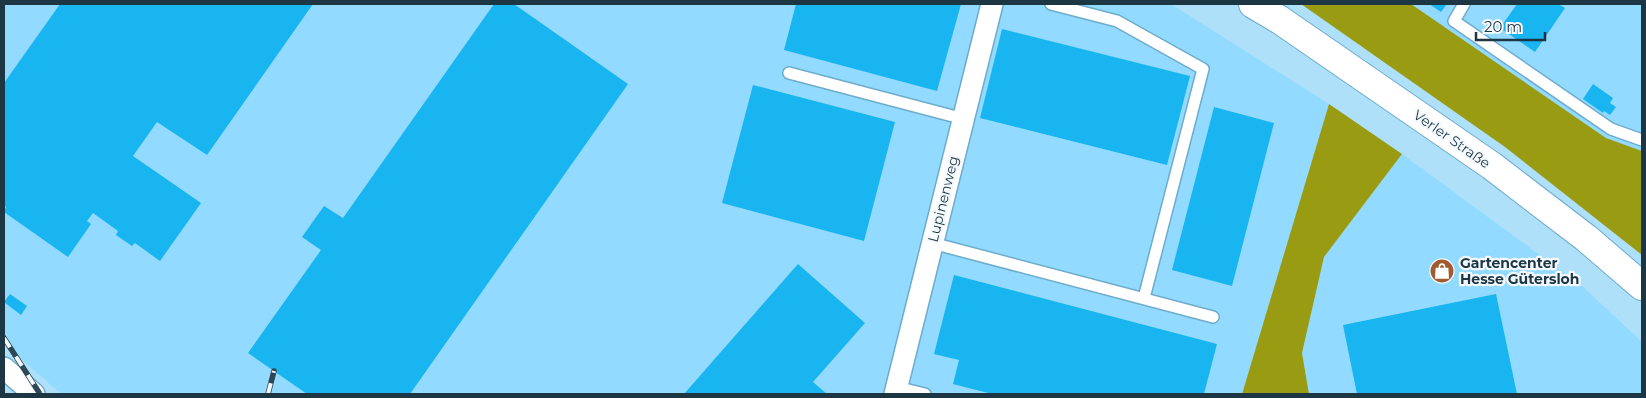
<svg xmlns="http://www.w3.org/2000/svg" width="1646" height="398" font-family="Montserrat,sans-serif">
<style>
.built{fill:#92daff}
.forest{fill:#999c13}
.building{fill:#19b5f0}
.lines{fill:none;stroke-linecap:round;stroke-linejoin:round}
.service-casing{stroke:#6eaccc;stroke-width:14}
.minor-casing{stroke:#6eaccc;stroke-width:24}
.secondary-casing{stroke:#6eaccc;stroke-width:30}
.service{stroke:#fff;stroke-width:11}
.minor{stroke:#fff;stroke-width:21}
.secondary{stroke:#fff;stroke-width:28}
.rail-casing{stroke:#2c4857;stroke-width:5.5}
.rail{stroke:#f3f9fd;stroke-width:4;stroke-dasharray:11;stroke-linecap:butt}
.labels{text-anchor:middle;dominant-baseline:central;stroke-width:4.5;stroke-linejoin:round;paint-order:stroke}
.street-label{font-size:14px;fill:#1c3643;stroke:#f3f9fd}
.poi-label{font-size:14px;font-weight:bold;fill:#1c3643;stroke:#f3f9fd;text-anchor:start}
</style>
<rect width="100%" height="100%" fill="#aee0fa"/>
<!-- built -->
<path class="built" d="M4,4H1171L1329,104L1242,394H61L4,344Z
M1411,4H1642V151L1606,138Z
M1402,154L1582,286L1642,342V394H1309L1302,353L1324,257Z"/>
<!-- forest -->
<path class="forest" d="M1301,4H1411L1606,138L1642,151V255L1505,147Z
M1329,104L1402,154L1324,257L1302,353L1309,394H1242Z"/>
<!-- building -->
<path class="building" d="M60,4H313L207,155L157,122L133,156L201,203L160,261L135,243L132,246L116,235L118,231L93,213L87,221L91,224L68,257L4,212L6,207L4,205V83Z
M494,4H514L628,84L410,394H307L248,353L321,250L302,237L324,206L343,218Z
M796,4H961L937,91L784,50Z
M1429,4H1447L1441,12Z
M1517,4H1558L1565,8L1535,52L1500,28Z
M1002,29L1190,76L1167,165L980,118Z
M1593,84L1613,98L1610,103L1616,107L1610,115L1604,111L1603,113L1583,99Z
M753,85L895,122L864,241L722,203Z
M1214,107L1274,123L1232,286L1172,270Z
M798,264L865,323L813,382L827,394H684Z
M954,275L1217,344L1204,394H992L953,384L959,360L934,354Z
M10,294L27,306L21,315L4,302Z
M1496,294L1517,394H1357L1343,325Z"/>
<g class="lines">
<defs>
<path id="service" d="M1051,4L1117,21L1203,69L1144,298
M1464,4L1454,21L1611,129L1642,140
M789,73L964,119
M932,243L1213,317
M896,387L925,394"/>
<path id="minor" d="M4,368L34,394
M895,394L992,4"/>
<path id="secondary" d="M1253,4L1280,20L1492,166L1586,238L1642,286"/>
</defs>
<!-- service casing -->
<use href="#service" class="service-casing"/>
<!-- minor casing -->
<use href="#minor" class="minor-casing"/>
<!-- secondary casing -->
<use href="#secondary" class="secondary-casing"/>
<!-- service -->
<use href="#service" class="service"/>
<!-- minor -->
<use href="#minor" class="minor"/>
<!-- secondary -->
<use href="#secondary" class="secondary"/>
<defs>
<path id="rail" d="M4,338L40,394
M268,394L274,371"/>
</defs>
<!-- rail casing -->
<use href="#rail" class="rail-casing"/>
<!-- rail -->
<use href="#rail" class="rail"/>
</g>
<!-- icons -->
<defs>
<symbol id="shop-disc" viewBox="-11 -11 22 22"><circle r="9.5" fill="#a15b2f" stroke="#f3f9fd"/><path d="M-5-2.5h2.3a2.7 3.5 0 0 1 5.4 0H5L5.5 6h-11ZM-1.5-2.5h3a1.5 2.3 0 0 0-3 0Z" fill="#fff"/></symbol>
</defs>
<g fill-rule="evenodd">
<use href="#shop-disc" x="1428" y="257" width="28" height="28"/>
</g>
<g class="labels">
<!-- street labels -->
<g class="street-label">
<text transform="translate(1452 139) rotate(35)">Verler Straße</text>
<text transform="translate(943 199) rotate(-76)">Lupinenweg</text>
</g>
<!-- poi labels -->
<g class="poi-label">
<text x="1460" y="263">Gartencenter<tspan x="1460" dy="16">Hesse Gütersloh</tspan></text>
</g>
</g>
<!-- border -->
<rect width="1646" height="398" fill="none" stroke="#1c3643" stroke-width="10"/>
<!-- scale -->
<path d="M1476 32v8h69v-8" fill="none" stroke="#1c3643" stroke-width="2.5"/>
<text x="1484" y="32" font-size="15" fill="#1c3643" stroke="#f3f9fd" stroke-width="4" paint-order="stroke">20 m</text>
</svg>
